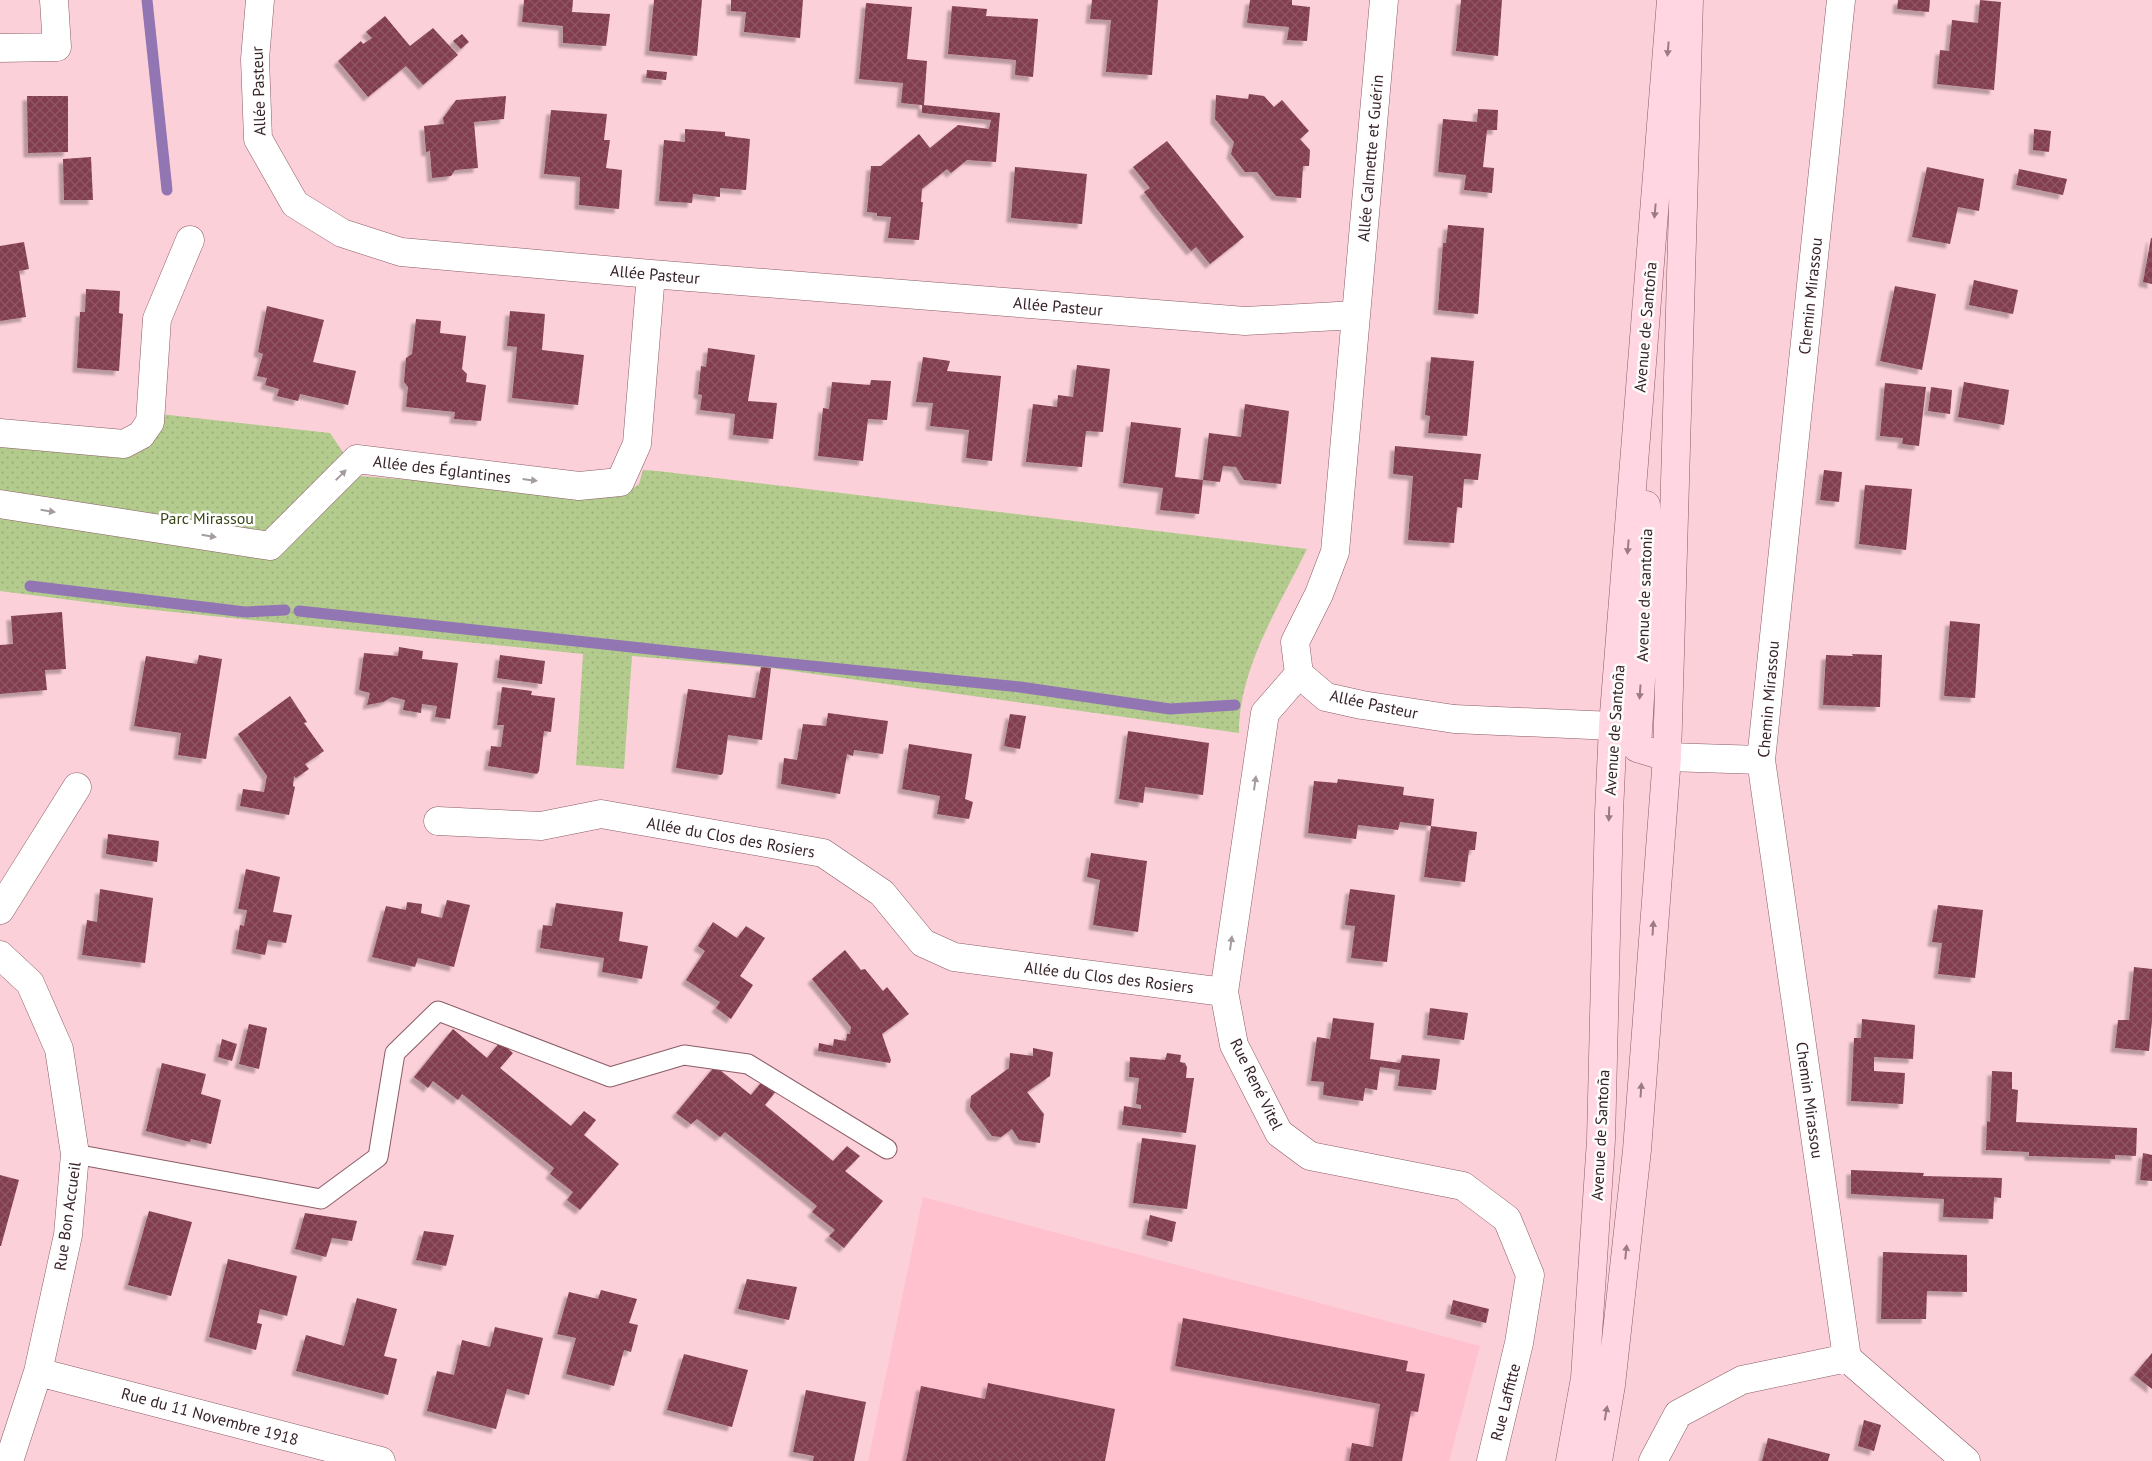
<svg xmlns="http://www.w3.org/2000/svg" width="2152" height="1461" font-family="'PT Sans',sans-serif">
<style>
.built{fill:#ffc1ce}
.park{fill:url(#park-dots)}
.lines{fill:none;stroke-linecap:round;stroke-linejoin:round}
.stream{stroke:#9276b4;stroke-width:11}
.building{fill:url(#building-cross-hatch);filter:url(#shadow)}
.lane-casing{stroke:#8a5c66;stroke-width:21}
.street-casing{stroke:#8a5c66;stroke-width:29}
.secondary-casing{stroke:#8a5c66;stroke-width:29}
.lane{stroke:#fff;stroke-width:19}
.street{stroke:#fff;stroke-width:28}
.secondary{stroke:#ffd6e1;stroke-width:28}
.oneway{fill:#9b7c84}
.oneway2{fill:#a59c9e}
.labels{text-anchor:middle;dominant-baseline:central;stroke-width:5;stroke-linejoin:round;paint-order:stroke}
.street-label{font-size:16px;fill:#372327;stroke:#fefefe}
.park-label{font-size:16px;fill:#374614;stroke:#fefefe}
</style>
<defs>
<pattern id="park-dots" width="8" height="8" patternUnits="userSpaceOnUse" patternTransform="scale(1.25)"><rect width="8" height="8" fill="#b4cb8e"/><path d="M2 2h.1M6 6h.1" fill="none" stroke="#9bae7a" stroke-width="1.8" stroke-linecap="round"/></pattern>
<pattern id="building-cross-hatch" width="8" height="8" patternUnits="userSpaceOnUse" patternTransform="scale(1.25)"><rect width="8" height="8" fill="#823d4f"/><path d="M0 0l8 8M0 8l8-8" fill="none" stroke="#8f5765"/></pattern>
<filter id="shadow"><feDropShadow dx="-4.5" dy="4.5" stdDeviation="1" flood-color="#0004"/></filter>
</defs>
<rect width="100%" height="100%" fill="#fcd0d9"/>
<!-- built -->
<path class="built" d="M923,1197L1480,1346L1449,1461H868Z"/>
<!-- park -->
<path class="park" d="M160,414L330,433L359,476L622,496L639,484L643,470L658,471L1307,549C1279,607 1239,667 1239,733L771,668L632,656L624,769L576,765L583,654L125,607L0,591V445L120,455Z"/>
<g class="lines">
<!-- stream -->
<path class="stream" d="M147,0L167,190
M30,586L245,612L285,610
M299,611L733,658L1020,687L1170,709L1235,705"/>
</g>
<!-- building -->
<path class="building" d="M524,0H573L572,12L610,14L606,46L563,43V26L522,22Z
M654,0H702L697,56L649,51Z
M731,0H803L800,38L744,32L746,12L731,11Z
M1092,0H1158L1152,75L1106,72L1111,20L1090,19Z
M1250,0H1292V5L1310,7L1307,41L1287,40L1289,27L1247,23Z
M1461,0H1502L1498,56L1456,51Z
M1898,0H1930L1929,12L1897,9Z
M1980,0L2001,2L1994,90L1937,84L1940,50L1949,51L1952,20L1978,23Z
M866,3L912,7L907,59L927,61L924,105L1000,113L996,162L967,160L951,173L947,169L922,189L921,202H923L919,240L888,238L891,217L877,216V213L867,212L871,166H881L919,134L930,148L958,125L989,129L991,120L922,113V105L901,103L903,83L859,79Z
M952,6L987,9L986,16L1038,19L1033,77L1015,75L1016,60L948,54Z
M385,16L410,46L433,28L458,55L423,85L406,66L368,97L338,61L361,41L363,44L372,38L366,32Z
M462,34L469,42L461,49L453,41Z
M647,70L667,72L666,80L646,78Z
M1249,94L1264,96L1274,107L1282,100L1309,131L1300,139L1310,150L1309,166H1303L1301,198L1276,196L1257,172H1245L1231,154L1234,142L1215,119L1216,95L1248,99Z
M27,96H68V152L28,153Z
M506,96L504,119L474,122L478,168L455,170L451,176L432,178L430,151L426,152L424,126L444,124L443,118L456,100Z
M1478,109L1498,110L1497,130H1487L1483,167L1494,168L1492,193L1464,190L1466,175L1438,172L1443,119L1477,122Z
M551,110L607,114L604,140H610L606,168L622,170L619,209L579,205L580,177L544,174Z
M685,129L725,132V136L750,139L746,190L720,188V197L693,194L692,203L659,201L664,140L685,142Z
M2034,129L2051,131L2049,152L2033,150Z
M1167,141L1244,237L1210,264L1196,247L1191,251L1156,208L1144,192L1150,188L1133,167Z
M91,157L93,200H64L63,159Z
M1015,167L1087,174L1082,224L1011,218Z
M1927,167L1984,179L1979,211L1958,207L1950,244L1912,237Z
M2019,169L2067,179L2063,195L2016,185Z
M1448,225L1484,228L1478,314L1438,310L1443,243H1446Z
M2151,238H2152V284L2143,282Z
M24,242L29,269L19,271L26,317L0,321V246Z
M1974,280L2018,290L2013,314L1969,305Z
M1895,286L1936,294L1922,370L1880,361Z
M86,289L120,291L119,313L123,314L119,371L77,368L80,312H85Z
M267,306L324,320L313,362L356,371L348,405L300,394L298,401L277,396L279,389L265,385L267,378L257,376L263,354L258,352Z
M510,311L545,314L542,350L584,355L578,405L512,398L517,347L507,346Z
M416,319L441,321L440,333L466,336L462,369L467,374L466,382L486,385L481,421L454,419L455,412L406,407L408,387L404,382L406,358L412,354Z
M708,348L755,355L748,401L777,403L773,439L733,435L735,414L700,410L702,395L698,394L701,366L706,367Z
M923,357L950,361L947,371L1001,376L992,461L966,458L969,430L930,426L933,403L916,402Z
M1431,357L1474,361L1467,436L1428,433L1430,416L1425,415Z
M1077,365L1110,369L1103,432L1086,431L1082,467L1026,462L1033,404L1057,407L1058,395L1073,397Z
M871,380L891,381L887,420L868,419L863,461L818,456L823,408L829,409L832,382L870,385Z
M1964,382L2009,390L2004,425L1958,417Z
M1885,383L1926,387L1919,446L1902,444L1903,438L1880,436Z
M1931,387L1952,390L1950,414L1928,411Z
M1245,404L1289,411L1281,484L1244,480L1236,467L1223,466L1220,482L1203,480L1209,433L1241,437Z
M1131,422L1181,428L1175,477L1203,480L1199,514L1160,510L1163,488L1123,483Z
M1395,446L1481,454L1478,480L1464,479L1462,508L1457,507L1454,543L1408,540L1413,476L1393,474Z
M1824,470L1842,472L1839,502L1820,500Z
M1865,485L1912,489L1906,550L1859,544Z
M62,612L66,669L45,670L47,690L0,694V645L13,644L11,616Z
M1950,621L1980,624L1975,698L1944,696Z
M399,647L423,651L422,659L458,663L450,719L435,717L437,706L422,704L421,713L403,710L405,700L392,697L383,702L367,705L370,693L359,690L364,653L398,656Z
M1852,654L1882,655L1880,707L1823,705L1826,655L1853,656Z
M199,655L222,659L206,759L178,755L181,733L134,726L146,656L197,664Z
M500,655L545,661L542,684L497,678Z
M761,667L771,668L762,740L728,735L723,773L721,775L676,768L688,689L755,698Z
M502,687L532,691L531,695L555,698L551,732L544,731L539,771L537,774L488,766L491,746L501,747L504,725H497Z
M290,696L307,722L304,723L324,751L305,764L309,769L296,778L294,776L293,786L295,787L289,815L240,806L243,789L264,792L267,776L238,734Z
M828,713L888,721L883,754L854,750L853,756L847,754L840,794L781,784L784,758L797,760L803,724L826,726Z
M1010,714L1026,716L1020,749L1004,746Z
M1128,731L1209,743L1203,795L1145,787L1143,803L1119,799Z
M909,744L972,754L965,799L973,802L969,819L937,814L940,796L902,789Z
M1338,779L1404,787L1403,795L1434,799L1431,826L1400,822L1398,830L1358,825L1356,839L1308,833L1314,781L1337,783Z
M1431,826L1477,832L1475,850H1469L1465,882L1424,877Z
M108,834L159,841L157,862L106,854Z
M1091,853L1147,861L1138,932L1093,925L1100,880L1087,877Z
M246,869L280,877L273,912L292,915L286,943L268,940L265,955L236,949L240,925L244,926L247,910L238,909Z
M100,889L153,898L145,963L82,955L87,920L97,922Z
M1350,889L1395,895L1387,962L1351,958L1355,926L1345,925Z
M447,900L470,905L454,967L418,958L415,967L372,957L386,906L406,910L407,902L422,904L421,913L442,918Z
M556,903L623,912L619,941L648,946L642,979L602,972L604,958L540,948L543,925L552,926Z
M1938,905L1983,910L1975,978L1938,974L1942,943L1932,942Z
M713,922L737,938L746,926L765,938L740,976L753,985L731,1019L716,1008L720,1002L686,980L705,951L698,946Z
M845,950L861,970L865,969L883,991L887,987L909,1014L882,1034L891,1060L890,1063L818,1051L819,1043L833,1046L834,1039L846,1041L847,1034H850L851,1027L812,979Z
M2134,967L2152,969V1021L2149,1051L2115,1048L2118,1020H2129Z
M1430,1008L1468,1013L1464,1040L1427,1035Z
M1333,1018L1374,1023L1370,1059L1400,1063L1402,1055L1440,1059L1436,1090L1398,1086L1400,1070L1380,1067L1377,1090L1365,1088L1363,1101L1323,1095L1324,1082L1311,1081L1317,1037L1330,1039Z
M1862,1019L1915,1025L1913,1059L1874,1057V1071L1905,1073L1903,1104L1851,1101L1854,1038H1861Z
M249,1024L267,1028L259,1069L239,1064Z
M453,1029L487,1058L500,1042L513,1053L500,1068L571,1126L584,1111L596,1120L584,1135L619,1164L580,1210L567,1200L573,1192L550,1174L554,1168L462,1094L458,1100L433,1081L428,1088L414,1077Z
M222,1039L237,1044L232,1061L218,1057Z
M1033,1048L1053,1052L1050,1076L1027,1092L1044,1114L1040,1143L1019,1140L1012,1129L1001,1137L992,1136L970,1107L971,1096L1009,1068L1010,1053L1033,1056Z
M1167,1053L1181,1055L1180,1062L1185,1063L1187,1067L1186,1078H1194L1186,1133L1122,1125L1124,1106L1141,1109V1105L1136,1104L1139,1078L1129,1077L1130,1057L1165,1060Z
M162,1063L206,1074L201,1094L221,1100L211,1144L191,1139L190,1142L146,1131Z
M715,1066L751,1095L764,1079L777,1090L765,1105L833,1161L847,1146L860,1156L845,1171L883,1201L844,1248L829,1236L835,1230L812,1212L817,1206L725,1132L720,1137L697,1119L691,1124L676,1113Z
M1992,1071L2012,1072V1089L2018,1090L2016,1122L2137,1128L2136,1156L2115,1155V1159L2029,1156V1152L1986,1150L1987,1121L1990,1122Z
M1142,1138L1196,1145L1187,1209L1133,1203Z
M2143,1153L2152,1155V1181L2140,1180Z
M1851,1170L1924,1173L1923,1176L2002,1178L2001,1198L1994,1197L1993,1219L1943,1217L1944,1199L1851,1194Z
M0,1175L19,1180L1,1246H0Z
M149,1211L192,1222L171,1296L128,1285Z
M305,1213L357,1221L352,1241L332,1238L326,1257L295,1249Z
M1150,1215L1176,1222L1172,1242L1146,1235Z
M424,1231L454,1235L446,1266L416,1260Z
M1883,1252L1967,1255V1292L1927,1291L1926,1319H1881Z
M228,1259L297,1276L287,1316L260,1309L257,1323L262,1324L256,1350L209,1337Z
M747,1279L797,1287L789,1320L738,1309Z
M601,1290L637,1299L629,1323L638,1325L631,1352L624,1350L614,1386L566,1374L576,1338L557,1334L569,1292L598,1299Z
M357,1298L397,1309L384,1356L397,1359L388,1395L296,1371L306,1335L344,1346Z
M1453,1300L1489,1309L1486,1323L1450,1314Z
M1183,1318L1408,1361L1406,1371L1425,1374L1418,1412L1411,1411L1402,1461H1349L1352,1443L1373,1447L1380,1404L1175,1366Z
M495,1327L543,1338L529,1395L507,1389L496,1429L427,1411L437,1371L454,1375L462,1340L490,1347Z
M2152,1353V1389L2134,1375Z
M684,1354L748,1370L732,1427L667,1410Z
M988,1383L1115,1409L1105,1461H906L921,1386L985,1399Z
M806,1390L866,1402L854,1461H813L814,1456L793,1452Z
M1864,1420L1881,1425L1874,1451L1858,1446Z
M1768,1438L1830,1454L1828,1461H1762Z"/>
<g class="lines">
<defs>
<path id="lane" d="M75,1154L321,1199L378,1157L395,1053L438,1011L610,1077L684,1055L748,1064L887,1149"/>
<path id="street" d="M260,0L255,59L258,139L295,204L342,233L401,252L651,274L1245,321L1356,315
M1384,0L1335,552L1319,594L1295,642L1299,674L1326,697L1362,705L1454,719L1613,726
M1841,0L1761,760L1847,1358L1966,1461
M0,48L57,47L54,0
M0,433L124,444L141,435L150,422L157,319L190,240
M0,504L270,546L357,459L579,486L620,482L637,444L651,274
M1299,674L1265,713L1224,992L1234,1045L1279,1133L1310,1156L1463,1186L1507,1219L1530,1275L1519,1343L1491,1461
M1667,757L1761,760
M438,821L541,826L601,814L823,853L882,893L923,943L954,957L1224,992
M0,910L77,787
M0,955L30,983L59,1049L75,1154L68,1235L38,1372L9,1461
M38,1372L381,1461
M1653,1461L1678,1414L1742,1380L1847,1358"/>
<path id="secondary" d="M1646,505L1648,565L1637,748L1667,757
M1570,1461L1585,1378L1601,1140L1609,813L1613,726L1671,0
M1598,1461L1611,1385L1637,1150L1667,757L1689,0"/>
</defs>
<!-- lane casing -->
<use href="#lane" class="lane-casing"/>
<!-- street casing -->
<use href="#street" class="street-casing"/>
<!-- secondary casing -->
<use href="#secondary" class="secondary-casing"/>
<!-- lane -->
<use href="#lane" class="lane"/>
<!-- street -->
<use href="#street" class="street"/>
<!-- secondary -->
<use href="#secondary" class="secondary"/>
</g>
<!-- one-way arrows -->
<defs><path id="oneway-solid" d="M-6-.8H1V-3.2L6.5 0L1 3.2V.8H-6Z" transform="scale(1.25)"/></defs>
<g class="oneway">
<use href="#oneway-solid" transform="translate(1668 49) rotate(95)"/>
<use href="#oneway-solid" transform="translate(1655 211) rotate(95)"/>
<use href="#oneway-solid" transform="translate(1628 547) rotate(95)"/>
<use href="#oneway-solid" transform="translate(1640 692) rotate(94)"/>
<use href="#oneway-solid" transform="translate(1609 814) rotate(92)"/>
<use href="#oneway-solid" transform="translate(1653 928) rotate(-86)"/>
<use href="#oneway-solid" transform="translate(1641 1090) rotate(-86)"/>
<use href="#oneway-solid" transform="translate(1626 1252) rotate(-84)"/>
<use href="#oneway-solid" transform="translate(1606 1413) rotate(-80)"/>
</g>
<g class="oneway2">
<use href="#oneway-solid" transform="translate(341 475) rotate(-45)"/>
<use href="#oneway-solid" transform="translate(530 480) rotate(7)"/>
<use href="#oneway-solid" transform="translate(48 511) rotate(9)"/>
<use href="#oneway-solid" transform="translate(209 536) rotate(9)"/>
<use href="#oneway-solid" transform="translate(1255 783) rotate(-82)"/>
<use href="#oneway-solid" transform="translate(1231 943) rotate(-82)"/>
</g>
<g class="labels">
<!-- street labels -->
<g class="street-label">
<text transform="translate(258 91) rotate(-92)">Allée Pasteur</text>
<text transform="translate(1370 158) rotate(-85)">Allée Calmette et Guérin</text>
<text transform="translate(655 274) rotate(5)">Allée Pasteur</text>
<text transform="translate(1810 296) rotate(-84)">Chemin Mirassou</text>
<text transform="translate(1058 306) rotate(5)">Allée Pasteur</text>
<text transform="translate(1645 327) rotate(-85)">Avenue de Santoña</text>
<text transform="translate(442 469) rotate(7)">Allée des Églantines</text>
<text transform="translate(1644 595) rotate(-88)">Avenue de santonia</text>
<text transform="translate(1768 699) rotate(-85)">Chemin Mirassou</text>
<text transform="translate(1374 704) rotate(12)">Allée Pasteur</text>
<text transform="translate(1614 730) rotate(-86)">Avenue de Santoña</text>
<text transform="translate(731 837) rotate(10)">Allée du Clos des Rosiers</text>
<text transform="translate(1109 977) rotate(7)">Allée du Clos des Rosiers</text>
<text transform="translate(1257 1084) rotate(64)">Rue René Vitel</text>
<text transform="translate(1810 1100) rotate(82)">Chemin Mirassou</text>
<text transform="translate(1600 1135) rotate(-87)">Avenue de Santoña</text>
<text transform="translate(67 1216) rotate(-82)">Rue Bon Accueil</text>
<text transform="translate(1505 1402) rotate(-76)">Rue Laffitte</text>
<text transform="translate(210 1416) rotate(15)">Rue du 11 Novembre 1918</text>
</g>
<!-- park labels -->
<g class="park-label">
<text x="207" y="518">Parc Mirassou</text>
</g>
</g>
</svg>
